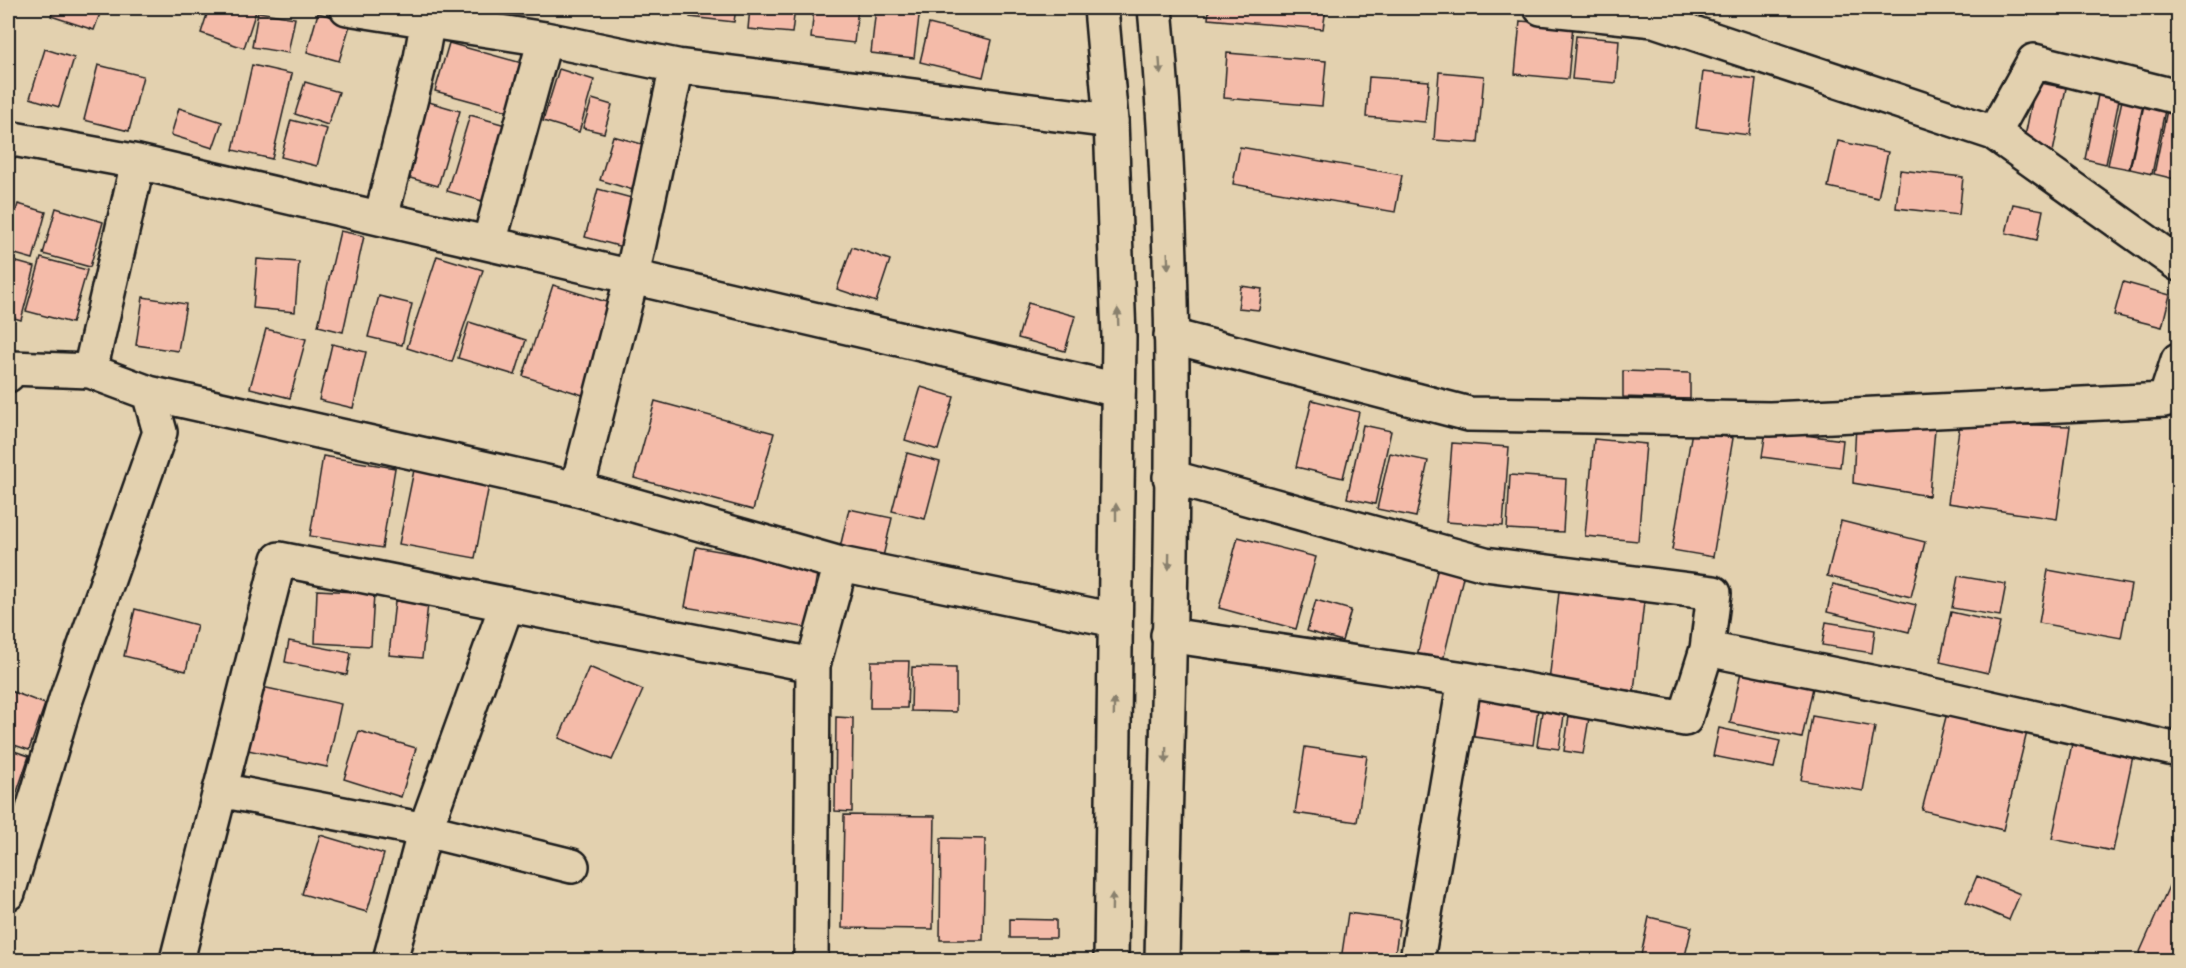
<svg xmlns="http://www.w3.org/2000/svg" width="2186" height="968" font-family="'Comic Neue',sans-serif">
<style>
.building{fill:#f4bba9;stroke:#1c1c1c;stroke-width:1.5}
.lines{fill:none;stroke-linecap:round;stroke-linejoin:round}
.minor-casing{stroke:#1c1c1c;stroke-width:38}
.major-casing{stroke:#1c1c1c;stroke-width:38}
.minor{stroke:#e3d1af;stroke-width:33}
.major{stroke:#e3d1af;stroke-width:33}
.oneway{fill:#89806d}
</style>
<rect width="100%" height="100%" fill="#e3d1af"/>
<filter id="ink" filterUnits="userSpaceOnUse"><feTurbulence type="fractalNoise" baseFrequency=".0167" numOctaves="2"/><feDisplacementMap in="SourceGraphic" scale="12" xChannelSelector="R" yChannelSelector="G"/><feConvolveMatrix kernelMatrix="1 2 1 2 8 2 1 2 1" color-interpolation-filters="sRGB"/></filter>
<g filter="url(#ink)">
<!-- building -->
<path class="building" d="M54,8H102L94,30L51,16Z
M209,8H257L244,48L201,33Z
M691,8H736L734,22L690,17Z
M750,8H795L792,33L748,29Z
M814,8H858L854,43L811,38Z
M876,8H920L914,58L871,53Z
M1209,8H1326L1323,29L1208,19Z
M258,12L295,18L288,53L252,47Z
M318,13L351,22L339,61L307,52Z
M1520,21L1573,25L1568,79L1515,74Z
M929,24L992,40L983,77L920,62Z
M1576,36L1619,40L1616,83L1572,79Z
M449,43L529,65L515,113L435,91Z
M45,49L74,58L59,107L30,98Z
M1227,53L1326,61L1322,106L1224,98Z
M98,65L143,76L129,131L84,120Z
M252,65L292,74L272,159L233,150Z
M559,69L594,80L579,132L543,121Z
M1439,72L1484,76L1478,143L1434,140Z
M1703,72L1756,79L1749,135L1696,128Z
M1369,77L1429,81L1425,122L1366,117Z
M305,82L339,92L328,125L295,114Z
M2036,82L2066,88L2053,152L2023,146Z
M2098,95L2119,100L2106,164L2085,159Z
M592,99L612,105L604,133L583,128Z
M422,100L460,111L438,186L400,175Z
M2122,100L2143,105L2129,169L2108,165Z
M2144,105L2165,110L2152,174L2130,169Z
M179,108L222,122L213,148L171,135Z
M2167,110L2178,113V162L2175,179L2154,174Z
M470,115L509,126L486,202L447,191Z
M291,120L327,129L317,166L281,157Z
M613,136L649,146L636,191L600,180Z
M1838,141L1888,152L1878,198L1828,187Z
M1240,147L1402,175L1395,212L1233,184Z
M1900,170L1963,177L1959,215L1896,208Z
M598,189L639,200L626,248L585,237Z
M18,204L46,212L33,259L8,252V238Z
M2013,204L2043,210L2037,240L2006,233Z
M56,208L103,222L90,267L43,254Z
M340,231L364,236L343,332L318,326Z
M852,247L890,260L876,302L837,289Z
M437,256L483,270L452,362L407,348Z
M41,258L87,270L72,323L26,311Z
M257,259L299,262L295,312L253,308Z
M13,261L35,267L21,320L8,316V281Z
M2123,282L2170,295L2162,327L2114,315Z
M553,285L619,306L589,397L523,376Z
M1241,286L1262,289L1259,310L1238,308Z
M379,296L412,304L402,345L368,337Z
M143,297L186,304L178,351L136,345Z
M1028,303L1075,316L1065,351L1018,338Z
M469,322L526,340L515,375L458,358Z
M266,329L306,339L290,398L250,388Z
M332,344L366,352L353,408L319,400Z
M1623,371L1690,373V399L1623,397Z
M921,387L954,397L938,450L905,440Z
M1312,400L1359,412L1343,478L1296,467Z
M655,401L774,433L753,510L634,478Z
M1960,423L2070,426L2057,519L1948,503Z
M1363,425L1391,431L1375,504L1347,498Z
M1856,425L1935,429L1929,496L1853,483Z
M1766,430L1843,440L1840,467L1762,457Z
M1692,431L1733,438L1713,557L1672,550Z
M1594,439L1646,444L1638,541L1585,536Z
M1452,443L1509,447L1503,526L1446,522Z
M907,453L940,462L925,519L892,511Z
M1390,453L1428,461L1416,517L1377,509Z
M323,456L395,468L382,548L310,536Z
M414,470L489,485L475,558L399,544Z
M1510,475L1566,479L1563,532L1507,529Z
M849,509L892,518L882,561L839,552Z
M1841,521L1925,542L1911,597L1827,576Z
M1238,537L1316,557L1296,629L1219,608Z
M696,547L818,568L808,628L685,607Z
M1438,567L1464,573L1442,665L1416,660Z
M2048,570L2131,585L2121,638L2039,623Z
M1958,576L2006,584L2000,616L1952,608Z
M1560,583L1645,593L1634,691L1549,682Z
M1833,584L1916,605L1909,632L1827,612Z
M317,590L374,593L371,646L315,643Z
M1316,600L1351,610L1342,641L1307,631Z
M395,601L428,604L422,658L389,655Z
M135,609L197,625L186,671L124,656Z
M1951,612L2000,623L1988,673L1940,662Z
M1826,622L1875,630L1872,653L1822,645Z
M289,641L351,653L347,675L285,662Z
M871,661H909L907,708H870Z
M589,667L643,690L612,760L559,738Z
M912,667L956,668V712L911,711Z
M1742,667L1814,683L1802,738L1730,723Z
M262,687L341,704L327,767L248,750Z
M8,690L45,704L29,750L8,743Z
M1474,692L1539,701L1533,745L1468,736Z
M1543,705L1565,709L1559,749L1537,746Z
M1570,709L1590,712L1583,754L1564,751Z
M1947,713L2027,732L2003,830L1922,810Z
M1812,716L1875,727L1863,791L1801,780Z
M836,717L853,718L852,812L835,811Z
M1719,728L1780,741L1774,768L1713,756Z
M359,731L416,748L401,797L344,779Z
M2073,739L2134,751L2113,851L2052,839Z
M1305,747L1367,756L1357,822L1295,813Z
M8,749L29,756L15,798L8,795Z
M844,815L935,816L933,929L842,928Z
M320,835L384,854L367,912L302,894Z
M941,838L985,839L983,940H940Z
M1977,876L2020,894L2009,920L1966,902Z
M2173,877L2178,880V960H2154L2139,954Z
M1348,913L1400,920L1394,960H1341Z
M1649,917L1692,927L1684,960H1640Z
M1010,919L1056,920V938H1010Z
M739,957L782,958V960H739Z"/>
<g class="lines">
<defs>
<path id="minor" d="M347,8L545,39L677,66L1111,121
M1541,8L1654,20L1994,133L2178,264
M1994,133L2034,61L2178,97
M8,138L138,162
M381,218L421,58L430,8
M489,243L545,39
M1171,336L1469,414L1770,419L2165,400L2178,360
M8,375L11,368L90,371
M149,393L577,489L841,564L1115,620
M577,489L632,276L677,66
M1168,635L1465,679L1685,719L1707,649L1714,593L1485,564L1170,477
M1707,649L1915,691L2178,750
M220,790L425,830L572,866
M8,893L66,699L160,432L149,393L90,371L138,162L1118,390
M177,960L279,559L813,665
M390,960L425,830L507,604
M811,960L813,665L841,564
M1417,960L1465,679"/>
<path id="major" d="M1101,8L1111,121L1119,337L1111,960
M1155,8C1185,323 1168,644 1162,960"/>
</defs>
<!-- minor casing -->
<use href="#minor" class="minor-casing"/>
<!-- major casing -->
<use href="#major" class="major-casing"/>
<!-- minor -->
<use href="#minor" class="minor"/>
<!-- major -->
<use href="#major" class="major"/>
</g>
<!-- one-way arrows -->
<defs><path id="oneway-solid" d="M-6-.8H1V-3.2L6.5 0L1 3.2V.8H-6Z" transform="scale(1.5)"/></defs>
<g class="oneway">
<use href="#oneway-solid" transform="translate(1160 66) rotate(86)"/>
<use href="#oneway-solid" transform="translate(1168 261) rotate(88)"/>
<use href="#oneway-solid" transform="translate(1118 317) rotate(-92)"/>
<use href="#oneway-solid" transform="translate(1116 512) rotate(-90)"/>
<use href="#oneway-solid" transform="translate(1169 561) rotate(91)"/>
<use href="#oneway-solid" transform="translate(1114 707) rotate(-89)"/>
<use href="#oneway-solid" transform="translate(1166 755) rotate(91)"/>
<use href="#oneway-solid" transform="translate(1112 902) rotate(-89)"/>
</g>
</g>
<!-- margin -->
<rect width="2186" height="968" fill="none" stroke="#e3d1af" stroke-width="30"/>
<rect x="15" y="15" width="2156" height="938" fill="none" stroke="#1c1c1c" stroke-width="2" filter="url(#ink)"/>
</svg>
